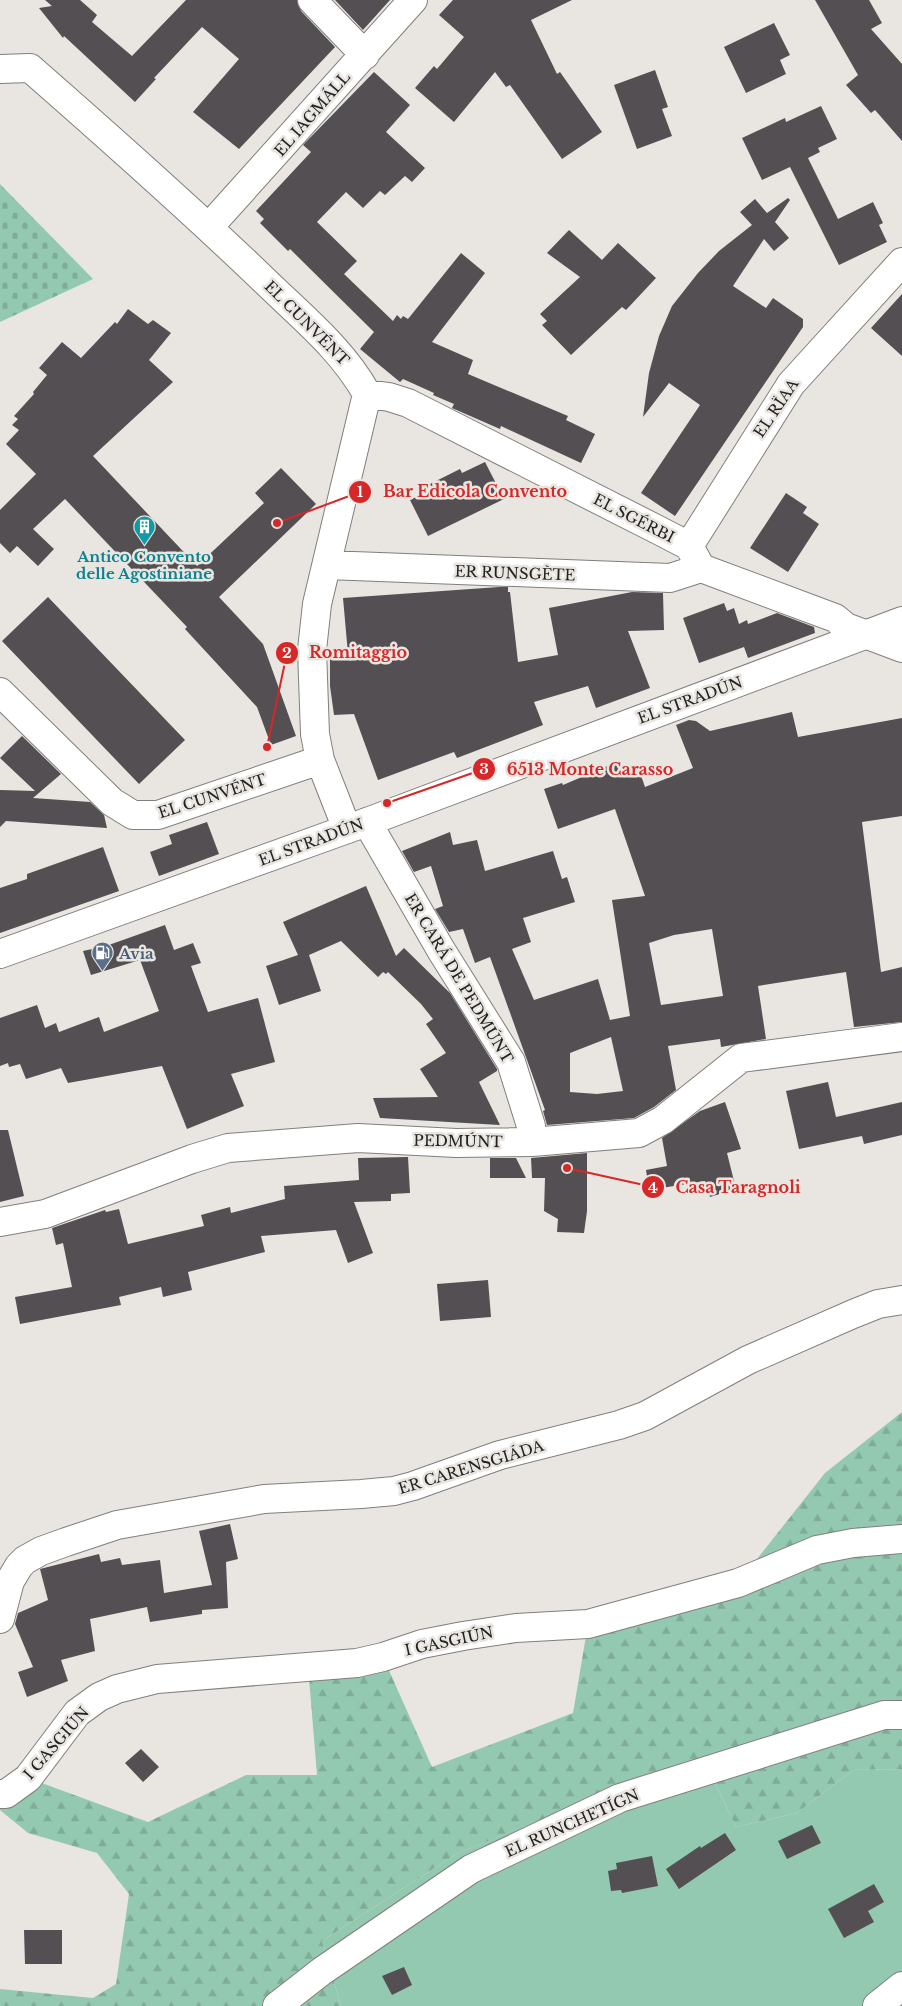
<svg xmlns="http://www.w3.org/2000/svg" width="902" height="2006" font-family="'Libre Baskerville',serif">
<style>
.grass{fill:#94c9b1}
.forest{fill:url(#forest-firs)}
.cemetery{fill:url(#cemetery-stones)}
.building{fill:#534f52;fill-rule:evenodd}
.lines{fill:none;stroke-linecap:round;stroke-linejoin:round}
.street-casing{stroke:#827f7b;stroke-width:30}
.primary-casing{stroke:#827f7b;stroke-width:30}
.street{stroke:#fff;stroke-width:28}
.primary{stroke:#fff;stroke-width:28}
.labels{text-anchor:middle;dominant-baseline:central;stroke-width:5;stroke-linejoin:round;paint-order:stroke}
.street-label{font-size:15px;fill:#242221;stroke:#e9e6e1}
.culture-label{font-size:15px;font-weight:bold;fill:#0d838f;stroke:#e9e6e1}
.service-label{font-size:15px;font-weight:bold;fill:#4e5e75;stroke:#e9e6e1;text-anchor:start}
.leader{fill:none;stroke:#d62828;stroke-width:2}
.callout-dot{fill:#d62828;stroke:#e9e6e1;stroke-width:2}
.mark-label{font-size:15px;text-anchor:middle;font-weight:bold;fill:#fff}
.callout-label{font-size:16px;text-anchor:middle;font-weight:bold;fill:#d62828;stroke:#e9e6e1;stroke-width:5;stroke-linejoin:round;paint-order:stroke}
</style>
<defs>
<pattern id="forest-firs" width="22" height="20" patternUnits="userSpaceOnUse" patternTransform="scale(1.25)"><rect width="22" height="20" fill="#94c9b1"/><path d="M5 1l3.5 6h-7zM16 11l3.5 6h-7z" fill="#7fac98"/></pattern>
<pattern id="cemetery-stones" width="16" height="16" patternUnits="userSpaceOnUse" patternTransform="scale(1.25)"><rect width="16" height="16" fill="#94c9b1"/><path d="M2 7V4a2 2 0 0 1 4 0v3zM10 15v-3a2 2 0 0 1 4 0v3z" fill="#7fac98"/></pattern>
</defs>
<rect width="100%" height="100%" fill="#e9e6e1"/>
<!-- grass -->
<path class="grass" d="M691,1758L715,1783L736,1827L797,1813L853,1770L902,1769V2006H341L322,1941L456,1854Z"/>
<!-- forest -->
<path class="forest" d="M902,1412V1769L853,1770L797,1813L736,1827L715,1783L691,1759L456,1854L322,1941L341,2006H0V1989L93,1998L116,1984L129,1894L97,1853L28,1833L0,1810V1794L28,1778L148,1822L246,1775H317L308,1666L383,1657L432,1767L573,1713L588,1624L738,1583L825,1473Z"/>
<!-- cemetery -->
<path class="cemetery" d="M0,184L93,279L0,322Z"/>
<!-- building -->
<path class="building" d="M45,0H80L97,15L92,22L132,56L186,0H297L301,11L335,47L239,149L193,112L239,59L202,27L154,78L156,79L135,102L64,36L63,38L39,8L52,6Z
M335,0H390L363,30Z
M453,0H572L531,20L557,74L560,72L602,132L562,159L510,85L506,87L495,72L454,122L415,88L434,66L437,69L464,37L439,15Z
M815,0H869L882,23L871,29L902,64V141L875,110L871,113L846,85L858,75Z
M774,23L790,55L780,60L786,74L746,93L724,47Z
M655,70L668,107L662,109L672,136L637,149L614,85Z
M374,72L410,105L386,132L425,168L412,182L405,176L385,195L380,191L363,208L346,192L317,222L357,261L344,274L393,321L397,315L401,319L403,316L408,319L461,253L485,273L432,342L473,360L468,374L568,416L566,420L595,434L581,463L501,426L500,429L452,408L454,404L433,395L434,393L403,379L400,382L360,349L374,332L290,249L288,251L260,223L264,219L256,211L311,152L303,145Z
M821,106L837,139L818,148L820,152L808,158L838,219L873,202L883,223L879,225L887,242L839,265L790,167L762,180L742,138L785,118L786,122Z
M788,198L790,200L775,222L789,238L774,251L764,239L733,286L766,308L773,298L803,319V327L675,516L641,493L700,405L669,383L643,417L649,373L659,336L672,306L698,273L719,251L752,225L740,212L755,199L767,213Z
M569,230L602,260L618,243L656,278L626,310L622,307L571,355L542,325L547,321L540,314L580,277L547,253Z
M902,294V356L871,328Z
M128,309L148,324L153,320L171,333L149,360L173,382L93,456L197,566L264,503L255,493L281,468L316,504L219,597L263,644L296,736L271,745L257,707L185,629L187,627L65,499L33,529L54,549L38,566L17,546L10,553L0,543V510L36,474L6,444L19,430L12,425L18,419L14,416L34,394L33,392L47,375L39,368L62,342L81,358L115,322L117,324Z
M485,462L504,499L428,536L410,500L432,489L430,484L460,469L462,473Z
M786,493L807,507L803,513L819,524L788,572L750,548Z
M499,587H508V592H510L518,662L558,655L549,608L632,592L663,593L664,630L628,631L650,688L596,708L588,686L534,702L543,725L457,758L454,752L378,780L354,714L334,715L330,686V655L348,654L343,598Z
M48,597L185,740L139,784L2,641Z
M724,603L727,611L734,608L739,624L747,620L748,624L777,613L814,627L815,633L748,658L744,647L699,663L683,618Z
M792,712L798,737L902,718V816L862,822L881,972L902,967V1022L854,1027L846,972L758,986L766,1039L721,1047L720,1039L668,1046L676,1090L654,1107L634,1118L547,1125L543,1111L545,1110L490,957L475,963L463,929L449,932L435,909L443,906L431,866L414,872L402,851L450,832L453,845L477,840L485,871L553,851L562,879L567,877L575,902L523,918L531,942L512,949L534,1000L598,979L610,1020L630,1016L612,900L645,896L615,809L558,829L544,789L562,783L563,785L619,761L622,770L637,764L645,787L693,768L676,725L689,720L696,721L710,731ZM712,929L723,996L661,1005L649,943L674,935ZM611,1037L623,1091L597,1094L570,1092V1053Z
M22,736L61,774L33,798L90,802L104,815L107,828L6,821L0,827V790L35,791L0,758Z
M207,822L219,854L159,876L150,852L172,844L169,835Z
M103,847L119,891L0,933V888L27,879V874Z
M366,886L396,956L404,948L450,993L497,1069V1071L479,1082L500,1125L380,1118L373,1098L438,1097L420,1069L446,1053L426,1024L433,1019L421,1004L388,972L386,974L383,972L378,977L341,941L309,955L321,991L279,1005L266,966L298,955L283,922Z
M165,925L174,950L193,943L201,963L191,966L208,1012L258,998L275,1062L231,1074L244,1106L187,1129L162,1066L68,1083L61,1068L26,1079L20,1064L9,1067L8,1063L0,1066V1018L37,1005L45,1028L56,1023L59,1032L99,1017L104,1032L159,1011L140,960L91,975L83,951L106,946Z
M828,1082L836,1117L902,1102V1135L864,1144L862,1136L799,1149L786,1091Z
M725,1102L741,1149L727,1153L736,1189L710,1197L705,1181L649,1190L646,1170L667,1166L662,1138L700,1111Z
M0,1130H8L24,1196L0,1202Z
M587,1153V1211L584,1233L557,1232L558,1219L544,1211L545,1178H532L531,1158Z
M408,1157L410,1193L391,1194V1201L354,1202L373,1253L348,1263L336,1230L261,1236L265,1252L188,1272L192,1290L163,1297L161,1287L119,1297L121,1305L20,1324L15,1297L72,1287L63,1243L56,1245L52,1228L105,1210L106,1212L119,1209L128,1244L204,1226L201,1215L230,1207L231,1213L285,1199L284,1186L359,1180L358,1158Z
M490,1158H516L526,1178H490Z
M488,1280L491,1317L440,1321L437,1284Z
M230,1524L238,1559L226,1562L228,1608L202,1610V1614L150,1622L147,1607L90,1619L95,1651L61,1660L68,1681L27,1697L18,1672L33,1667L15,1624L18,1613L48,1600L40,1569L99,1554L101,1562L120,1558L122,1565L160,1560L164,1593L212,1585L199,1531Z
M141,1749L159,1767L143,1782L125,1763Z
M812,1825L821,1843L787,1859L778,1841Z
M725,1833L736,1850L679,1889L666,1869L700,1846L701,1848Z
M652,1856L658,1886L622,1893L621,1890L611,1891L608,1871L617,1869L616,1863Z
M874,1884L884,1902L868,1911L874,1922L844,1938L828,1909Z
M24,1930H62V1964H25Z
M404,1967L412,1985L392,1995L382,1976Z"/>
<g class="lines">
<defs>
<path id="street" d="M312,0L365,55
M0,69L30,68C110,138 189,208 266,282C302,317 342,349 367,394L317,604L312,650L315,734L320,760L347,829
M209,227L413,0
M367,394L389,397L408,403L662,532L689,546L701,568L835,618L846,627L902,648
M689,546L791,384L902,262
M327,565L670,578L701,568
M0,692L112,802L133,815H158L320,760
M367,822L441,950L511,1062L531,1126L532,1142
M0,1222L45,1214L192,1159L228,1148L358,1138L456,1143L532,1142L639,1133L663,1120L741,1058L902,1037
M0,1619L10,1581L19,1566L25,1560L41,1551L66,1542L117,1525L264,1499L361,1494L394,1491L413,1486L500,1455L619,1425L645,1416L748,1360L853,1314L878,1304L902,1300
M0,1794H6L28,1778L77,1713L99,1697L117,1689L157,1679L357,1663L383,1657L422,1644L463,1636L516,1628L588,1624L738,1583L817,1550L853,1543L902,1539
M277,2006L322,1971L471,1869L620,1798L884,1715H902
M877,2006L902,1986"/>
<path id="primary" d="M0,954L367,822L902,621"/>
</defs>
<!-- street casing -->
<use href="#street" class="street-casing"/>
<!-- primary casing -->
<use href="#primary" class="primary-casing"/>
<!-- street -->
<use href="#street" class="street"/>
<!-- primary -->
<use href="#primary" class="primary"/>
</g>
<!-- icons -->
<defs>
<symbol id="building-pin" viewBox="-11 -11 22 30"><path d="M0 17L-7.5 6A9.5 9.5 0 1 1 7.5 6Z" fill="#0f9aa8" stroke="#e9e6e1"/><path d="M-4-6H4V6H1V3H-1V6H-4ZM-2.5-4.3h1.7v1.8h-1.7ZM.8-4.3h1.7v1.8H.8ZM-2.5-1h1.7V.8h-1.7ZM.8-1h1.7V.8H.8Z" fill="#fff"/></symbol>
<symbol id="fuel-pin" viewBox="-11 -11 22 30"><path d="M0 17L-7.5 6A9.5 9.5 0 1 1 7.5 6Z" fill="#5c6f8a" stroke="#e9e6e1"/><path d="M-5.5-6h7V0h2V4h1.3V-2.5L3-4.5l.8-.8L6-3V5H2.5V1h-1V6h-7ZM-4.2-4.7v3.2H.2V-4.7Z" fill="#fff"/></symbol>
</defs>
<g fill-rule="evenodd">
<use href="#building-pin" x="132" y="514" width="25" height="34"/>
<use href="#fuel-pin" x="90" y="940" width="25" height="34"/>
</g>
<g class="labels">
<!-- street labels -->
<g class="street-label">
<text transform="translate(312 114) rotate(-49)">EL IAGMÁLL</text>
<text transform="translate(307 323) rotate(45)">EL CUNVÉNT</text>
<text transform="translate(776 408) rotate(-56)">EL RÏAA</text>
<text transform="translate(634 518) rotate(27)">EL SGÉRBI</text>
<text transform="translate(515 573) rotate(2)">ER RUNSGÈTE</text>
<text transform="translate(690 700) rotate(-20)">EL STRADÚN</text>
<text transform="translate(212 796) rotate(-18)">EL CUNVÉNT</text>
<text transform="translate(311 842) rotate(-20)">EL STRADÚN</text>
<text transform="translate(459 978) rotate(59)">ER CARÁ DE PEDMÚNT</text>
<text transform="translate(458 1141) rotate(1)">PEDMÚNT</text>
<text transform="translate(471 1467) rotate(-17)">ER CARENSGIÁDA</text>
<text transform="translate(449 1641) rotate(-12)">I GASGIÚN</text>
<text transform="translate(56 1743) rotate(-49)">I GASGIÚN</text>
<text transform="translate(572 1823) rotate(-24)">EL RUNCHETÍGN</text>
</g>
<!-- culture labels -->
<g class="culture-label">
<text x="144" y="556">Antico Convento<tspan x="144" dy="17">delle Agostiniane</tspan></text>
</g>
<!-- service labels -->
<g class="service-label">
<text x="119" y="953">Avia</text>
</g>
</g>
<!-- callouts -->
<path class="leader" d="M277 523L360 492M267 747L287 653M387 803L484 769M567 1168L653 1187"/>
<g class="callout-dot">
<circle cx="277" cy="523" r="5"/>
<circle cx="267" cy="747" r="5"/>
<circle cx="387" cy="803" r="5"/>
<circle cx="567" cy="1168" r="5"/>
<circle cx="360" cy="492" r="12"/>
<circle cx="287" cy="653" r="12"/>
<circle cx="484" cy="769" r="12"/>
<circle cx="653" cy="1187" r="12"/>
</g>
<g class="mark-label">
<text x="360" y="497">1</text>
<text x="287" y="658">2</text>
<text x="484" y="774">3</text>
<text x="653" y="1193">4</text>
</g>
<g class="callout-label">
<text x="475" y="497">Bar Edicola Convento</text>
<text x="358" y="658">Romitaggio</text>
<text x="590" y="775">6513 Monte Carasso</text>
<text x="738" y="1193">Casa Taragnoli</text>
</g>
</svg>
